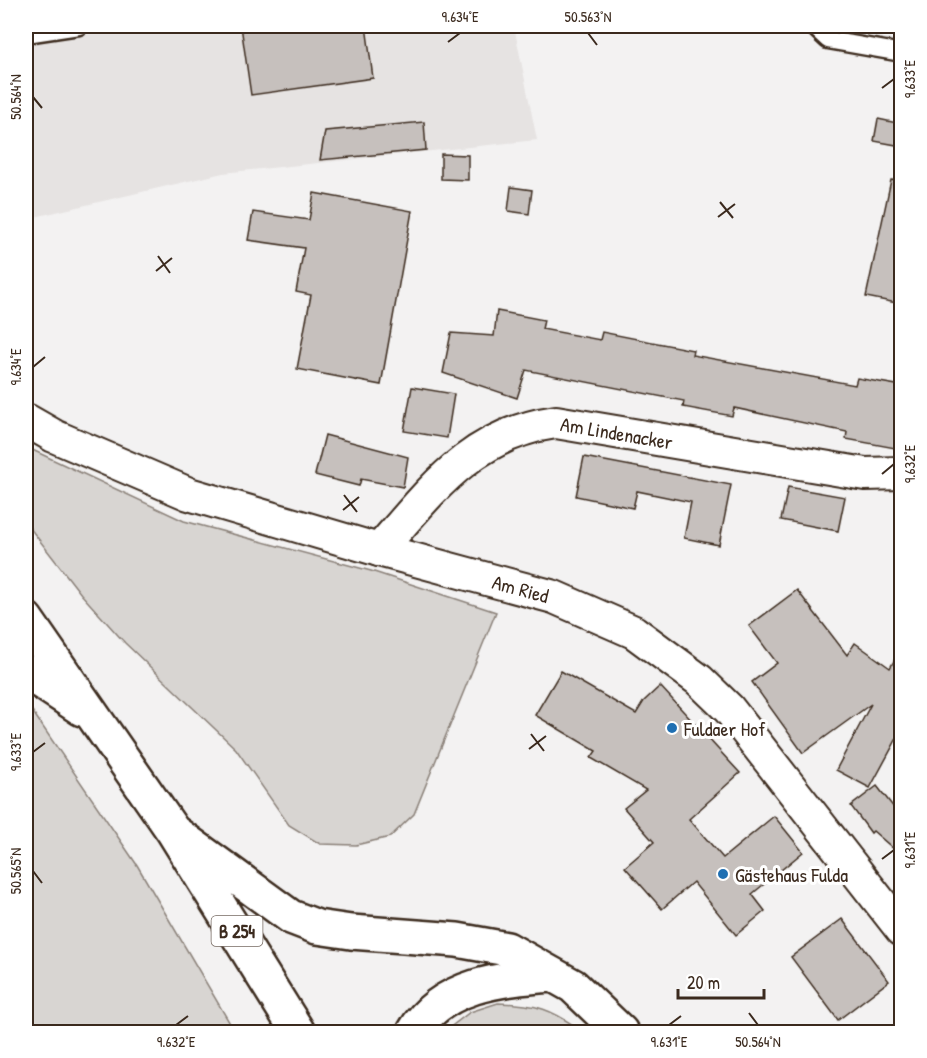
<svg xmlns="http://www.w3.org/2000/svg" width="927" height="1058" font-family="'Patrick Hand',sans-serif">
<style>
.built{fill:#e6e3e2}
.green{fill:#d8d5d2;stroke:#8a8078;stroke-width:1.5}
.building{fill:#c6c0bd;stroke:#3b2a1e;stroke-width:1.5}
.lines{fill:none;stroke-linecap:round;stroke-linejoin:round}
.lane-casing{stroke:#3b2a1e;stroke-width:21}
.street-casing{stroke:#3b2a1e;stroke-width:36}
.highway-casing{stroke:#3b2a1e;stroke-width:38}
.lane{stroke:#fff;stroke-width:16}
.street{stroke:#fff;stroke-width:32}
.highway{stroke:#fff;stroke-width:33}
.ticks{fill:none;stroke:#3b2a1e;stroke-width:2}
.poi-dot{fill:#1f6fb2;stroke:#fff;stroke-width:2}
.labels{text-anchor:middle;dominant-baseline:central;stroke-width:6;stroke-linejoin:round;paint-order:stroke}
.shield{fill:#fff;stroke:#766a62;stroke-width:1.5}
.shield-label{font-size:18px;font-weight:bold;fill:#3b2a1e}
.street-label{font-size:20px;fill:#3b2a1e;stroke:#fff}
.poi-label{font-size:20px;fill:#3b2a1e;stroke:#fff;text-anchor:start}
.neatline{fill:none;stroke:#3b2a1e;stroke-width:2}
.ticks-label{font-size:15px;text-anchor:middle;fill:#3b2a1e}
</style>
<rect width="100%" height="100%" fill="#f3f2f2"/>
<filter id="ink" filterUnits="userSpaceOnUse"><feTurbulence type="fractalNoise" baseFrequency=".0167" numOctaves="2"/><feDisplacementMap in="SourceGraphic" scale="12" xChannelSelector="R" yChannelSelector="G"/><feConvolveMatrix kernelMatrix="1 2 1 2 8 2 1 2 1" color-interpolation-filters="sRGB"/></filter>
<g filter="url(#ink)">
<!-- built -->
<path class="built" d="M26,26H514L537,140L223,173L26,219Z"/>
<!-- green -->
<path class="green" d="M26,447L184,521L371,571L496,612L414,814L390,837L356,845L320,844L289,825L236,749L125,643L81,594L26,523Z
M26,702L137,865L235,1032H26Z
M498,1003C537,1004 552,1009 583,1032H444L470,1012Z"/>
<!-- building -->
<path class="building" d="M241,26H366L373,78L251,95Z
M878,119L902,124V146L874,141Z
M424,122L426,150L320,160L325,131Z
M441,154L468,155V180L441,179Z
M891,180L902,181V304L866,297Z
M511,187L532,190L529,214L508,211Z
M314,193L412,211L381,385L297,369L311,295L296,292L304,248L248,240L253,212L309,220Z
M497,311L544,320L542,329L600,340L602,332L693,350L692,355L855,385L857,378L902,386V411L895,448L846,439L847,432L734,408L732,416L683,407L684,401L526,370L517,398L443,373L451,333L494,336Z
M412,387L454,394L447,438L404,431Z
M325,435L408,457L403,487L361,479L359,486L315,475Z
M584,457L731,485L719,545L684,538L691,502L637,491L633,508L576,496Z
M788,487L845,497L838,531L781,520Z
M797,590L847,655L855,643L890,668L902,646V729L870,788L836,770L871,704L803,753L752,682L777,663L749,626Z
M561,671L636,714L644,701L660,686L740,773L689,819L723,858L774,816L803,852L752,894L765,911L736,935L693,882L662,909L625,867L654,842L624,808L646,790L591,758L596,751L535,715Z
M877,786L902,818V856L873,831L871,833L851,806Z
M842,919L889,981L838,1020L791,957Z"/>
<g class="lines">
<defs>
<path id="lane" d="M813,26L828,40L902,53
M26,34L79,26"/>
<g id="street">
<path id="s1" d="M26,420L54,436L189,494L379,550L554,597L634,632L699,680L729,709L902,930"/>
<path id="s2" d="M379,550C432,490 471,434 556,422L865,474L902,473"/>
</g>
<path id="highway" d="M26,619L173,831L298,1032
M26,672L82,709
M173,831L291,917L317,927L351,932L457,940L507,949L573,986L621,1032
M414,1032C442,984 502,979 551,975"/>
</defs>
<!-- lane casing -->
<use href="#lane" class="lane-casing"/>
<!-- street casing -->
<use href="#street" class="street-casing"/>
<!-- highway casing -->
<use href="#highway" class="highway-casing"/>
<!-- lane -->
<use href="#lane" class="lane"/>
<!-- street -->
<use href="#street" class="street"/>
<!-- highway -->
<use href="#highway" class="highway"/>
</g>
</g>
<!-- ticks -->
<path class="ticks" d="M588,33L597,45M448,42L460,33M882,88L894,79M33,97L42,108M720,202L733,218M718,217L735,204M158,256L170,273M156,271L172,258M33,367L45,357M882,474L894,464M344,495L357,512M343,510L359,497M531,734L544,751M529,749L546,736M33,752L45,743M882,859L894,850M33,871L42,883M749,1013L758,1025M176,1025L188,1016M669,1025L681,1016"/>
<!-- markers -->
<g class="poi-dot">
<circle cx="672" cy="728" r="6"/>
<circle cx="723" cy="874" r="6"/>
</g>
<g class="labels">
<!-- shield labels -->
<rect class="shield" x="211.5" y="916" width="51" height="30" rx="4.5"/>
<g class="shield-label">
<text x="237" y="931">B 254</text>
</g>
<!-- street labels -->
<g class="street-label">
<text stroke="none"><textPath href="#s2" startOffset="286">Am Lindenacker</textPath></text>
<text stroke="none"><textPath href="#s1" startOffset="524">Am Ried</textPath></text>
</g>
<!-- poi labels -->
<g class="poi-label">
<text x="684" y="728">Fuldaer Hof</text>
<text x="735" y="874">Gästehaus Fulda</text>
</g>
</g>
<!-- margin -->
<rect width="927" height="1058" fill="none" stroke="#fff" stroke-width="66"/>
<!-- scale -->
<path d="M678 989v9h86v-9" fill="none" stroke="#3b2a1e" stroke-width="3"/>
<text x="687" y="989" font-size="18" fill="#3b2a1e" stroke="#ffffff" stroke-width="4.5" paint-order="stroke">20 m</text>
<rect x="33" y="33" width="861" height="992" class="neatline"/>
<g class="ticks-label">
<text x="460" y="22">9.634°E</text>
<text x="588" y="22">50.563°N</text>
<text transform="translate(910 79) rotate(-90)" y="5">9.633°E</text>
<text transform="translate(16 97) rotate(-90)" y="5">50.564°N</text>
<text transform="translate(16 367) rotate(-90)" y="5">9.634°E</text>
<text transform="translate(910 464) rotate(-90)" y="5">9.632°E</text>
<text transform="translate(16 752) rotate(-90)" y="5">9.633°E</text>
<text transform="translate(910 850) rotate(-90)" y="5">9.631°E</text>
<text transform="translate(16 871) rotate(-90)" y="5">50.565°N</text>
<text x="176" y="1047">9.632°E</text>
<text x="669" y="1047">9.631°E</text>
<text x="758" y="1047">50.564°N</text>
</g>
</svg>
